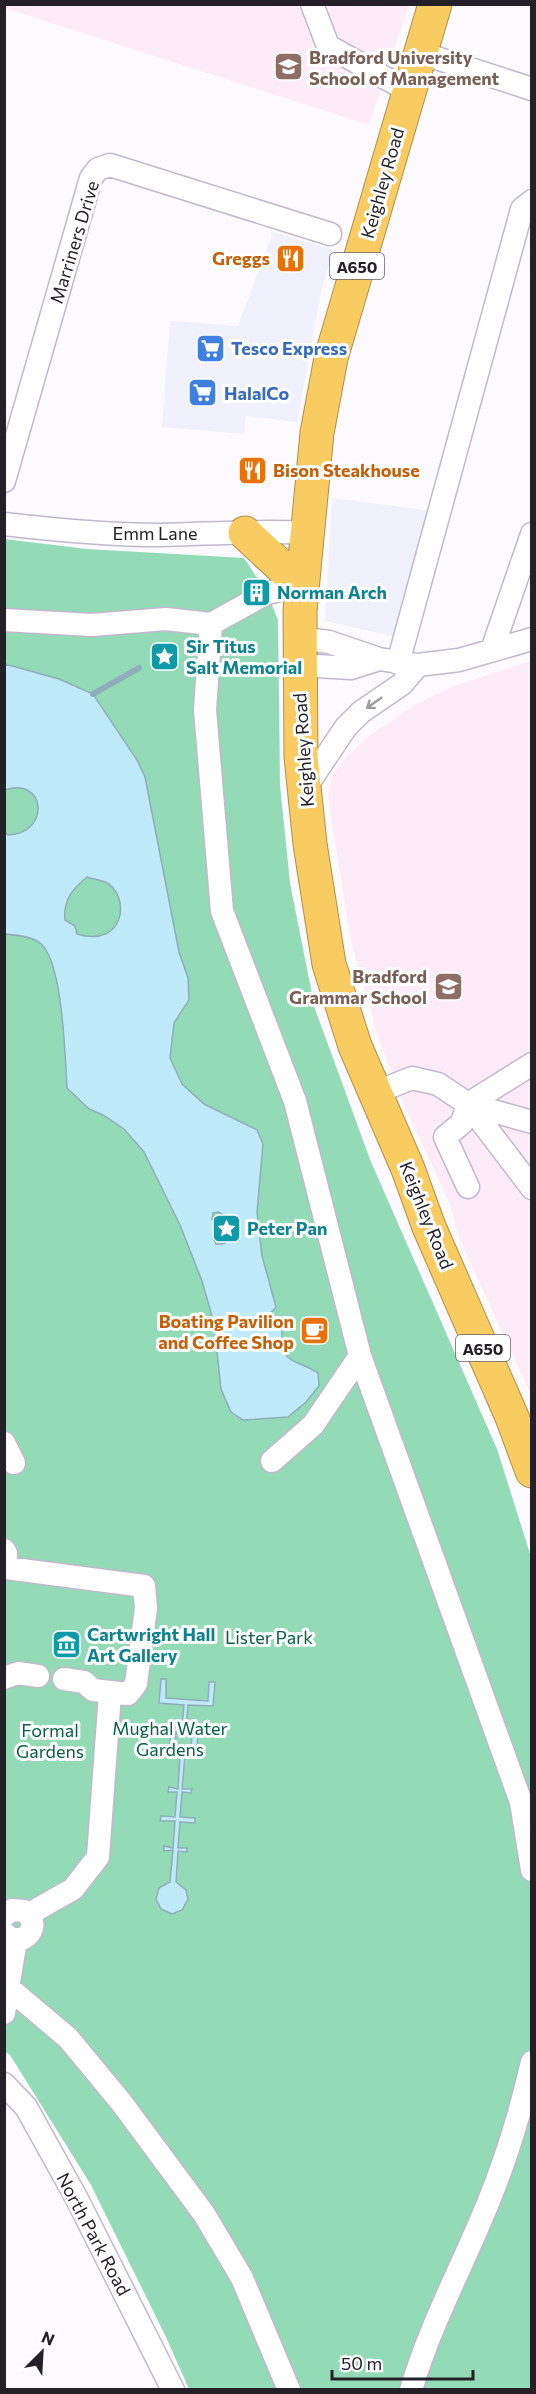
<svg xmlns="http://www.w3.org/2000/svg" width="536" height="2394" font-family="Commissioner,sans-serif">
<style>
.commercial{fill:#f1f0fd}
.education{fill:#fdecf7}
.green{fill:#92dbb6}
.water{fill:#beeafa;stroke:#90adbb;stroke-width:1.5;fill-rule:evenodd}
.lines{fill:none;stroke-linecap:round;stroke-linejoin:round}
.stream{stroke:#90adbb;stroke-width:6}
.minor-casing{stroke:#c2b8cd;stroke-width:25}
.highway-casing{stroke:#ae904c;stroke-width:35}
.minor{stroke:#fff;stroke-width:22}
.highway{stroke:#f8cc60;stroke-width:33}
.oneway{stroke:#9c9b9e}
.labels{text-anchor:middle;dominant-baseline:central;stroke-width:6;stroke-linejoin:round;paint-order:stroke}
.shield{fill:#fff;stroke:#666368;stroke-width:1.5}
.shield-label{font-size:16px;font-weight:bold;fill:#242028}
.education-label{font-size:18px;font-weight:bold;fill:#785e54;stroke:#fff;text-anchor:start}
.street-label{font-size:18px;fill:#242028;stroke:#fff}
.food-label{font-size:18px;font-weight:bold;fill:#c56008;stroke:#fff;text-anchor:end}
.shop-label{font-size:18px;font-weight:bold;fill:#366cbe;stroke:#fff;text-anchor:start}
.culture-label{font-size:18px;font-weight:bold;fill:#0d838f;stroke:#fff;text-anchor:start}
.park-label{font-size:18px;fill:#076141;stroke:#fff}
</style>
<rect width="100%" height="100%" fill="#fdfaff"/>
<!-- commercial -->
<path class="commercial" d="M273,232L333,250L320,296L297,422L246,416L244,434L162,427L170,321L238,326Z
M332,498L433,511L401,638L325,621Z"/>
<!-- education -->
<path class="education" d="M5,4L409,5L369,125L5,8Z
M531,661V1395L460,1240L449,1202L397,1090L376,1030L351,942L328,797L333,773L348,755L372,734L414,705L451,687Z"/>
<!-- green -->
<path class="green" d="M4,539L87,549L244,558L267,593L278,620L280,785L290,883L315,1009L371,1162L497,1449L531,1557V2389H189L165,2335L91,2185L10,2055L5,2052Z"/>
<!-- water -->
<path class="water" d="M5,664L59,679L93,694L137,760L145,777L179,952L188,978L189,1000L174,1023L170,1058L182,1084L204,1104L257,1130L263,1144L257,1212L262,1256L276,1307L268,1316L282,1331C280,1366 295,1358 318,1373L319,1386L306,1402L288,1417L243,1420L231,1412L221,1389L214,1323L202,1281L180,1225L144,1152L124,1129L103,1115L89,1109L67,1088C65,1058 63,960 40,943C31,936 15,935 5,934V832L8,835C51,833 46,776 5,790ZM87,877C93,879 100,880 105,882C131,894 126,949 77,934L75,926L65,920C63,901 72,889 87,877ZM218,1212L232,1219L236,1233C230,1241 227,1245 216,1244L213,1238L218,1225L212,1220L213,1213Z
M161,1679H166V1698L208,1701L209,1682H215L213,1706L188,1705L186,1728L198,1729L197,1756L185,1755L182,1789H192L191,1793L182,1792L180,1817L195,1818V1823L180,1822L178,1848H187V1852L178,1851L176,1882L186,1890L188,1899L182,1910L172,1914L161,1909L156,1899L159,1888L170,1882L173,1850L164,1851V1846L173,1848L175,1821H160L161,1816L175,1817L177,1792H168L169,1787L178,1789L180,1755L169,1754L171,1727H182L184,1705L159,1703ZM176,1732L192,1733L191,1750L175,1749Z"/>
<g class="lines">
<!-- stream -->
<path class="stream" d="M93,694L139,668"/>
<defs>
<path id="minor" d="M312,4L328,46L409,91
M421,53L532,89
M4,481L91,178L98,169L110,165L330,234
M4,524C56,530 108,535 160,535C209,534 258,530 307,533
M4,620L92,625L166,619L211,624
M299,638L329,642L379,659L418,665L459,660L532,639
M492,650L532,534
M398,663L522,209L532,201
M299,665L351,668L379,659
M305,788L346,727L361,712L402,684L418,665
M375,1093L412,1078L438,1084L468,1104L532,1064
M468,1104L532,1188
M468,1104L462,1123L445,1137L468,1187
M468,1104L532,1122
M360,1356L521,1802L532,1870
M4,1443L14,1463
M272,1461L313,1425L360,1356L295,1101L222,911L205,710L211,624L267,593L301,585
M4,1550L6,1553V1568L144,1586L146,1608L136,1684L128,1694L93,1690L84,1682L64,1679
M4,1678L18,1673L38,1676
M29,1914L73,1889L98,1857L110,1693
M4,1916L12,1910L24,1911C36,1919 35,1932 22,1939H11L4,1933
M4,1984L68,2038L121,2102L204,2214L242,2278L289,2390
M4,2013L16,1940
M4,2084L26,2107L77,2199L173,2390
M411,2390C430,2325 463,2265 488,2203C507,2157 521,2110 532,2062"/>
<path id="highway" d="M435,4L331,358L317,433L300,611L301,757L310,844L329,964L355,1046L408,1169L429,1227L512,1417L532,1471
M245,533L301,585"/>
</defs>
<!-- minor casing -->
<use href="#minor" class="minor-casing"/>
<!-- highway casing -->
<use href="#highway" class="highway-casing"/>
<!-- minor -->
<use href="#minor" class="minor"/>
<!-- highway -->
<use href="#highway" class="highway"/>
</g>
<!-- one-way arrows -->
<defs><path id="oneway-shaft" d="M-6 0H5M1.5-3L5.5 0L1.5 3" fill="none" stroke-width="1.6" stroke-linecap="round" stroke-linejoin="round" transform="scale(1.5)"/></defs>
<use class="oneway" href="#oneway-shaft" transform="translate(374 703) rotate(145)"/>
<!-- icons -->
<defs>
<symbol id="university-square" viewBox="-11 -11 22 22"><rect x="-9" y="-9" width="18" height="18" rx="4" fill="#8d6e63" stroke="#fff"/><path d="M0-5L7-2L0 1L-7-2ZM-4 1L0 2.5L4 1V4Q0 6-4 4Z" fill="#fff"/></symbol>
<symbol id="restaurant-square" viewBox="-11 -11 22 22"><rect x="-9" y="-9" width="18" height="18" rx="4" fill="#e8710a" stroke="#fff"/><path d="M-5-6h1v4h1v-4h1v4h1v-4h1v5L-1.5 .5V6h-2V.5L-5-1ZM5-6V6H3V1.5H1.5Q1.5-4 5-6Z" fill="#fff"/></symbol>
<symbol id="supermarket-square" viewBox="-11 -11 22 22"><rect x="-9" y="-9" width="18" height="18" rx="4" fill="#3f7fe0" stroke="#fff"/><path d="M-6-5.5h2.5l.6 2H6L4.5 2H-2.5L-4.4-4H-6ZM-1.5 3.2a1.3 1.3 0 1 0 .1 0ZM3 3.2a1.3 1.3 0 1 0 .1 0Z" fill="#fff"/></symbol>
<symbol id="building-square" viewBox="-11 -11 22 22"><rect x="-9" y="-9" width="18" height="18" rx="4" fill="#0f9aa8" stroke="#fff"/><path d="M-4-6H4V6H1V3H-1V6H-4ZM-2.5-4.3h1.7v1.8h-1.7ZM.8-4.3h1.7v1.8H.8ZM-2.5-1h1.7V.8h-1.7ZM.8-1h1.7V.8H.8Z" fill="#fff"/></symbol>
<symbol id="sight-square" viewBox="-11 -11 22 22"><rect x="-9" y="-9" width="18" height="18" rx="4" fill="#0f9aa8" stroke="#fff"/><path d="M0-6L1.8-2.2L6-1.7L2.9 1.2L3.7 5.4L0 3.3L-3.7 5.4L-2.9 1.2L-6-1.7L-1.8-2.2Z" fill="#fff"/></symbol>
<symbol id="school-square" viewBox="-11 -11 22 22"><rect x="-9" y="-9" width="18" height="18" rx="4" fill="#8d6e63" stroke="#fff"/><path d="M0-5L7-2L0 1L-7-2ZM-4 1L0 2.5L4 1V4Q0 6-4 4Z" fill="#fff"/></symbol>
<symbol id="cafe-square" viewBox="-11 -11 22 22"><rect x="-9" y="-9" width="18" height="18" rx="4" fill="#e8710a" stroke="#fff"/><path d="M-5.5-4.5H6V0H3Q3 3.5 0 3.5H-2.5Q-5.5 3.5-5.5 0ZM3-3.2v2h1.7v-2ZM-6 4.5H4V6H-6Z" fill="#fff"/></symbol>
<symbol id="museum-square" viewBox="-11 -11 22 22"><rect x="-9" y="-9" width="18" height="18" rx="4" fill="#0f9aa8" stroke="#fff"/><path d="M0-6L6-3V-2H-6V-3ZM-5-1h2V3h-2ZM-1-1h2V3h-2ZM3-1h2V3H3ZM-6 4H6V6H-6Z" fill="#fff"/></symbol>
</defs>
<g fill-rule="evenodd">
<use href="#university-square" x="272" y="50" width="33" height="33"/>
<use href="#restaurant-square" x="274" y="242" width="33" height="33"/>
<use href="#supermarket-square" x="194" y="332" width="33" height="33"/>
<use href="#supermarket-square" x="186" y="376" width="33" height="33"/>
<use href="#restaurant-square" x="236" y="454" width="33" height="33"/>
<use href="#building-square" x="240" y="576" width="33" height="33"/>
<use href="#sight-square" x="148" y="640" width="33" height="33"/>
<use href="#school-square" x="432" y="970" width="33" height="33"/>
<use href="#sight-square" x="210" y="1212" width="33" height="33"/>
<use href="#cafe-square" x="298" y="1314" width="33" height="33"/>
<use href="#museum-square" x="50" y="1628" width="33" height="33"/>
</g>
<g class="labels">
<!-- shield labels -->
<g class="shield">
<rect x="330" y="253" width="54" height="26" rx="4.5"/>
<rect x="456" y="1335" width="54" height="26" rx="4.5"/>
</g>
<g class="shield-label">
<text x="357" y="266">A650</text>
<text x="483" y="1348">A650</text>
</g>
<!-- education labels -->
<g class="education-label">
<text x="309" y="57">Bradford University<tspan x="309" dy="21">School of Management</tspan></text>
<text x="427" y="976" text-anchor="end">Bradford<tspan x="427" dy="21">Grammar School</tspan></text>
</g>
<!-- street labels -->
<g class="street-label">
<text transform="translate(382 183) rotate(-74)">Keighley Road</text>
<text transform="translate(74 242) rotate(-73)">Marriners Drive</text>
<text x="155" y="533">Emm Lane</text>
<text transform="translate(303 750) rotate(-94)">Keighley Road</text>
<text transform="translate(427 1215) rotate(68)">Keighley Road</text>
<text transform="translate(94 2234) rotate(62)">North Park Road</text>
</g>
<!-- food labels -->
<g class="food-label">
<text x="270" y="258">Greggs</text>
<text x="273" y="470" text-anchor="start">Bison Steakhouse</text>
<text x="294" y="1321">Boating Pavilion<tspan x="294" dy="21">and Coffee Shop</tspan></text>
</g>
<!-- shop labels -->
<g class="shop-label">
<text x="231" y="348">Tesco Express</text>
<text x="224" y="393">HalalCo</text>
</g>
<!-- culture labels -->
<g class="culture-label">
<text x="277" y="592">Norman Arch</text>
<text x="186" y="646">Sir Titus<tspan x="186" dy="21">Salt Memorial</tspan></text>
<text x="247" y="1228">Peter Pan</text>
<text x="87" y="1634">Cartwright Hall<tspan x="87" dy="21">Art Gallery</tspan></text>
</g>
<!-- park labels -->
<g class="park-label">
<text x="269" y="1637">Lister Park</text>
<text x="170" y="1728">Mughal Water<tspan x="170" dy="21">Gardens</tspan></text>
<text x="50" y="1730">Formal<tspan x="50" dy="21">Gardens</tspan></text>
</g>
</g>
<!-- border -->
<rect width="536" height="2394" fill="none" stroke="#242028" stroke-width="12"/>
<!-- north arrow -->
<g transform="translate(42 2352) rotate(24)" stroke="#ffffff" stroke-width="4.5" paint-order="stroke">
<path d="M0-4.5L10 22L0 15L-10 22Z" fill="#242028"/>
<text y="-9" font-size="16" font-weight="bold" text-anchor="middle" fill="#242028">N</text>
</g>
<!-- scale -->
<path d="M332 2370v9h141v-9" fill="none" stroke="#242028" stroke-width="3"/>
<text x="341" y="2370" font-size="18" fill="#242028" stroke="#ffffff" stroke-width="4.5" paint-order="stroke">50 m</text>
</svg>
